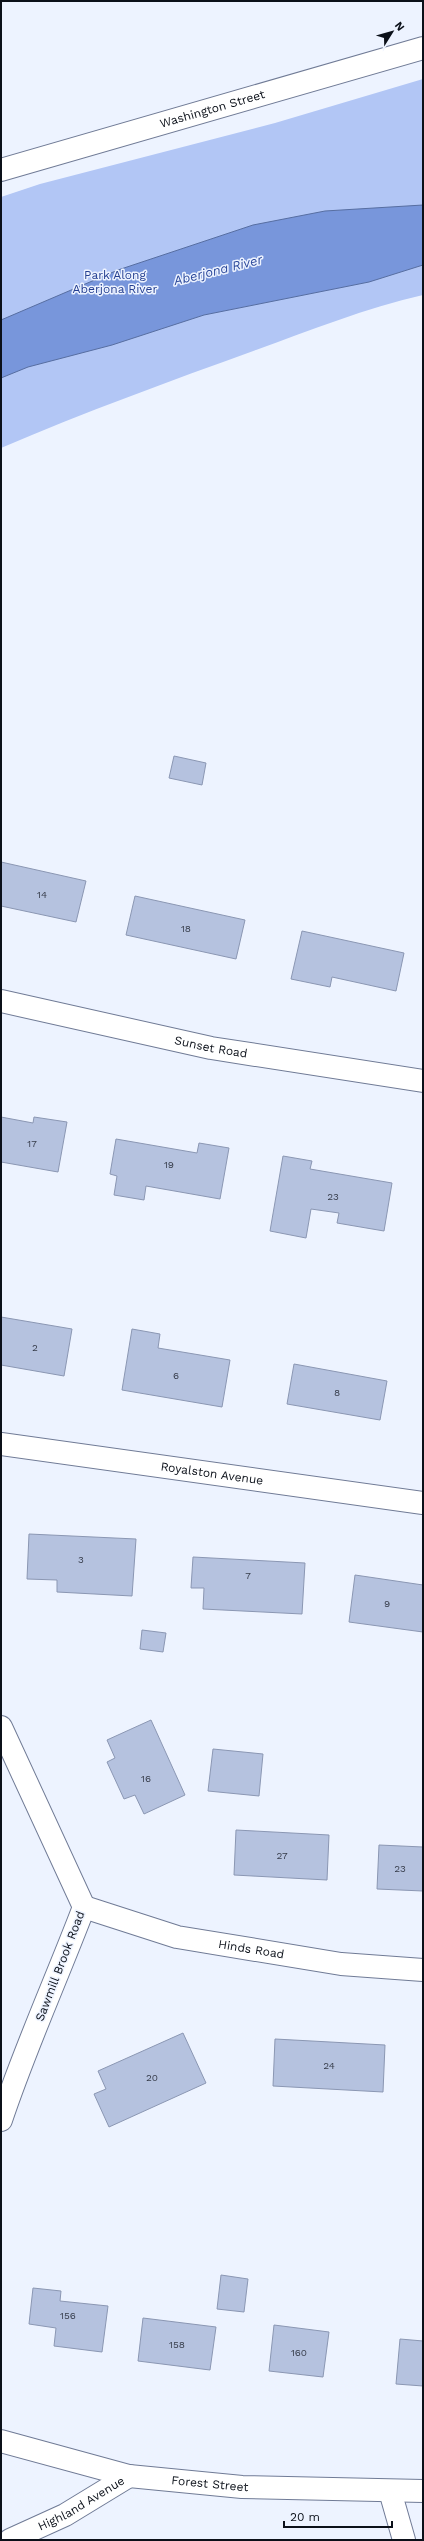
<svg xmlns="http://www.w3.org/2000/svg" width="424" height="2541" font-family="'Work Sans',sans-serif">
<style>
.green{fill:#b2c6f5}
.water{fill:#7896db;stroke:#576ea1}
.building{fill:#b5c2df;stroke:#8b97b3}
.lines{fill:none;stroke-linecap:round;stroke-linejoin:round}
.minor-casing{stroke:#707b96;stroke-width:24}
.major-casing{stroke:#707b96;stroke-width:24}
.minor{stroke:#fff;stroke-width:22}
.major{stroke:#fff;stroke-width:22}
.labels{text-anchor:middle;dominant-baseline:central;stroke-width:3;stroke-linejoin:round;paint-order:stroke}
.number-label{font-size:10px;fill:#363c4a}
.street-label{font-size:12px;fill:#0b1019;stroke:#edf3ff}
.park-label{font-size:12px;fill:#243f91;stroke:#edf3ff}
.water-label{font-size:13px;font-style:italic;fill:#2d4a9c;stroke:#edf3ff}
</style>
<rect width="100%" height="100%" fill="#edf3ff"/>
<!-- green -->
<path class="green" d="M423,79V295C366,308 311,330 256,350C170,381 85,412 1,448V197L40,184L275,123Z"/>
<!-- water -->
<path class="water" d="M423,205V265L369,282L204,315L112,345L28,367L1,378V320L118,270L253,225L325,211Z"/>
<!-- building -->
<path class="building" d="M174,756L206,763L202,785L169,778Z
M1,862L86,881L76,922L1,906Z
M135,896L245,920L236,959L126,935Z
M302,931L404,953L396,991L332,977L330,987L291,979Z
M1,1117L33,1123L34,1117L67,1122L58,1172L1,1162Z
M116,1139L197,1153L199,1143L229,1148L220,1199L146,1186L144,1200L114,1195L117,1176L110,1174Z
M283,1156L312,1161L310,1169L392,1183L384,1231L337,1223L339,1213L311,1209L306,1238L270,1231Z
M1,1317L72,1329L64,1376L1,1365Z
M132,1329L160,1334L158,1348L230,1360L222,1407L122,1390Z
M294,1364L387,1381L380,1420L287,1404Z
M29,1534L136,1539L132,1596L57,1592V1580L27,1579Z
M193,1557L305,1563L302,1614L203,1609L204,1588H191Z
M355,1575L423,1585V1632L349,1622Z
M142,1630L166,1633L163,1652L140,1649Z
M151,1720L185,1795L144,1814L135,1795L124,1799L107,1762L115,1758L107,1740Z
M213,1749L263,1754L259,1796L208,1791Z
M236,1830L329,1835L327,1880L234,1875Z
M379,1845L423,1847V1891L377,1889Z
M183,2033L206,2083L109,2127L94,2094L106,2089L98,2071Z
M275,2039L385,2045L383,2092L273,2086Z
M221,2275L248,2279L244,2312L217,2309Z
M33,2288L61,2291L60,2301L108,2306L102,2352L54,2346L56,2328L29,2324Z
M143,2318L216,2327L210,2370L138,2361Z
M274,2325L329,2332L323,2377L269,2371Z
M400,2339L423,2341V2386L396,2384Z"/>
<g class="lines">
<defs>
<g id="minor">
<path id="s1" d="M1,1001L211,1048L423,1081"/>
<path id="s2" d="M1,1444L423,1503"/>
<path d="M1,1727L84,1907C57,1978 25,2048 1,2120"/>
<path id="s3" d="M84,1907L177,1937L341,1964L423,1970"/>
<path d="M390,2491L404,2540"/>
</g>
<g id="major">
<path id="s4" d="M1,170L423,48"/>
<path id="s5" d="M1,2441L129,2476L242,2487L423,2491"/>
<path id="s6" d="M10,2540L65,2515L129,2476"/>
</g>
</defs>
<!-- minor casing -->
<use href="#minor" class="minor-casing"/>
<!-- major casing -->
<use href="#major" class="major-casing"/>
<!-- minor -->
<use href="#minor" class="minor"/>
<!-- major -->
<use href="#major" class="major"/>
</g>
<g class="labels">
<!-- number labels -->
<g class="number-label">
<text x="42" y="894">14</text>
<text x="186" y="928">18</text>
<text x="32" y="1143">17</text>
<text x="169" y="1164">19</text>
<text x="333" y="1196">23</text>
<text x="35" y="1347">2</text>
<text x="176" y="1375">6</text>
<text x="337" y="1392">8</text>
<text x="81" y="1559">3</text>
<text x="248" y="1575">7</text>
<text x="387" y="1603">9</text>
<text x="146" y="1778">16</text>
<text x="282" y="1855">27</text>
<text x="400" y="1868">23</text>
<text x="329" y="2065">24</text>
<text x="152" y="2077">20</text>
<text x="68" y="2315">156</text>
<text x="177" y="2344">158</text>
<text x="299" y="2352">160</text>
</g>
<!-- street labels -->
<g class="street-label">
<text stroke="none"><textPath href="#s4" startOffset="220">Washington Street</textPath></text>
<text stroke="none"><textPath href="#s1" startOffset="215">Sunset Road</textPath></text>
<text stroke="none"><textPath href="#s2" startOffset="213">Royalston Avenue</textPath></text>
<text stroke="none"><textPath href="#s3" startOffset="173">Hinds Road</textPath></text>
<text transform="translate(60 1966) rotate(-69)">Sawmill Brook Road</text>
<text stroke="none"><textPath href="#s5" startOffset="214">Forest Street</textPath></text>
<text stroke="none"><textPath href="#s6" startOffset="80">Highland Avenue</textPath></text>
</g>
<!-- park labels -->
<g class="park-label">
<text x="115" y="275">Park Along<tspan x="115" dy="14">Aberjona River</tspan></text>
</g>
<!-- water labels -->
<g class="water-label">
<text transform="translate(218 270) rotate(-14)">Aberjona River</text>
</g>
</g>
<!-- border -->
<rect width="424" height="2541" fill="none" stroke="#0b1019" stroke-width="4"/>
<!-- north arrow -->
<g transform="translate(392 32) rotate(53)" stroke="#edf3ff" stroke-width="3" paint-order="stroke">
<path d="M0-3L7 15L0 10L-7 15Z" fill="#0b1019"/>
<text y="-6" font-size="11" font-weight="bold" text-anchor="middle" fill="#0b1019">N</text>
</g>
<!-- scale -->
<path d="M284 2521v6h108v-6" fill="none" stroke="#0b1019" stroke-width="2"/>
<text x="290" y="2521" font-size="12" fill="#0b1019" stroke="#edf3ff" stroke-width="3" paint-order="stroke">20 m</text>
</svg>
